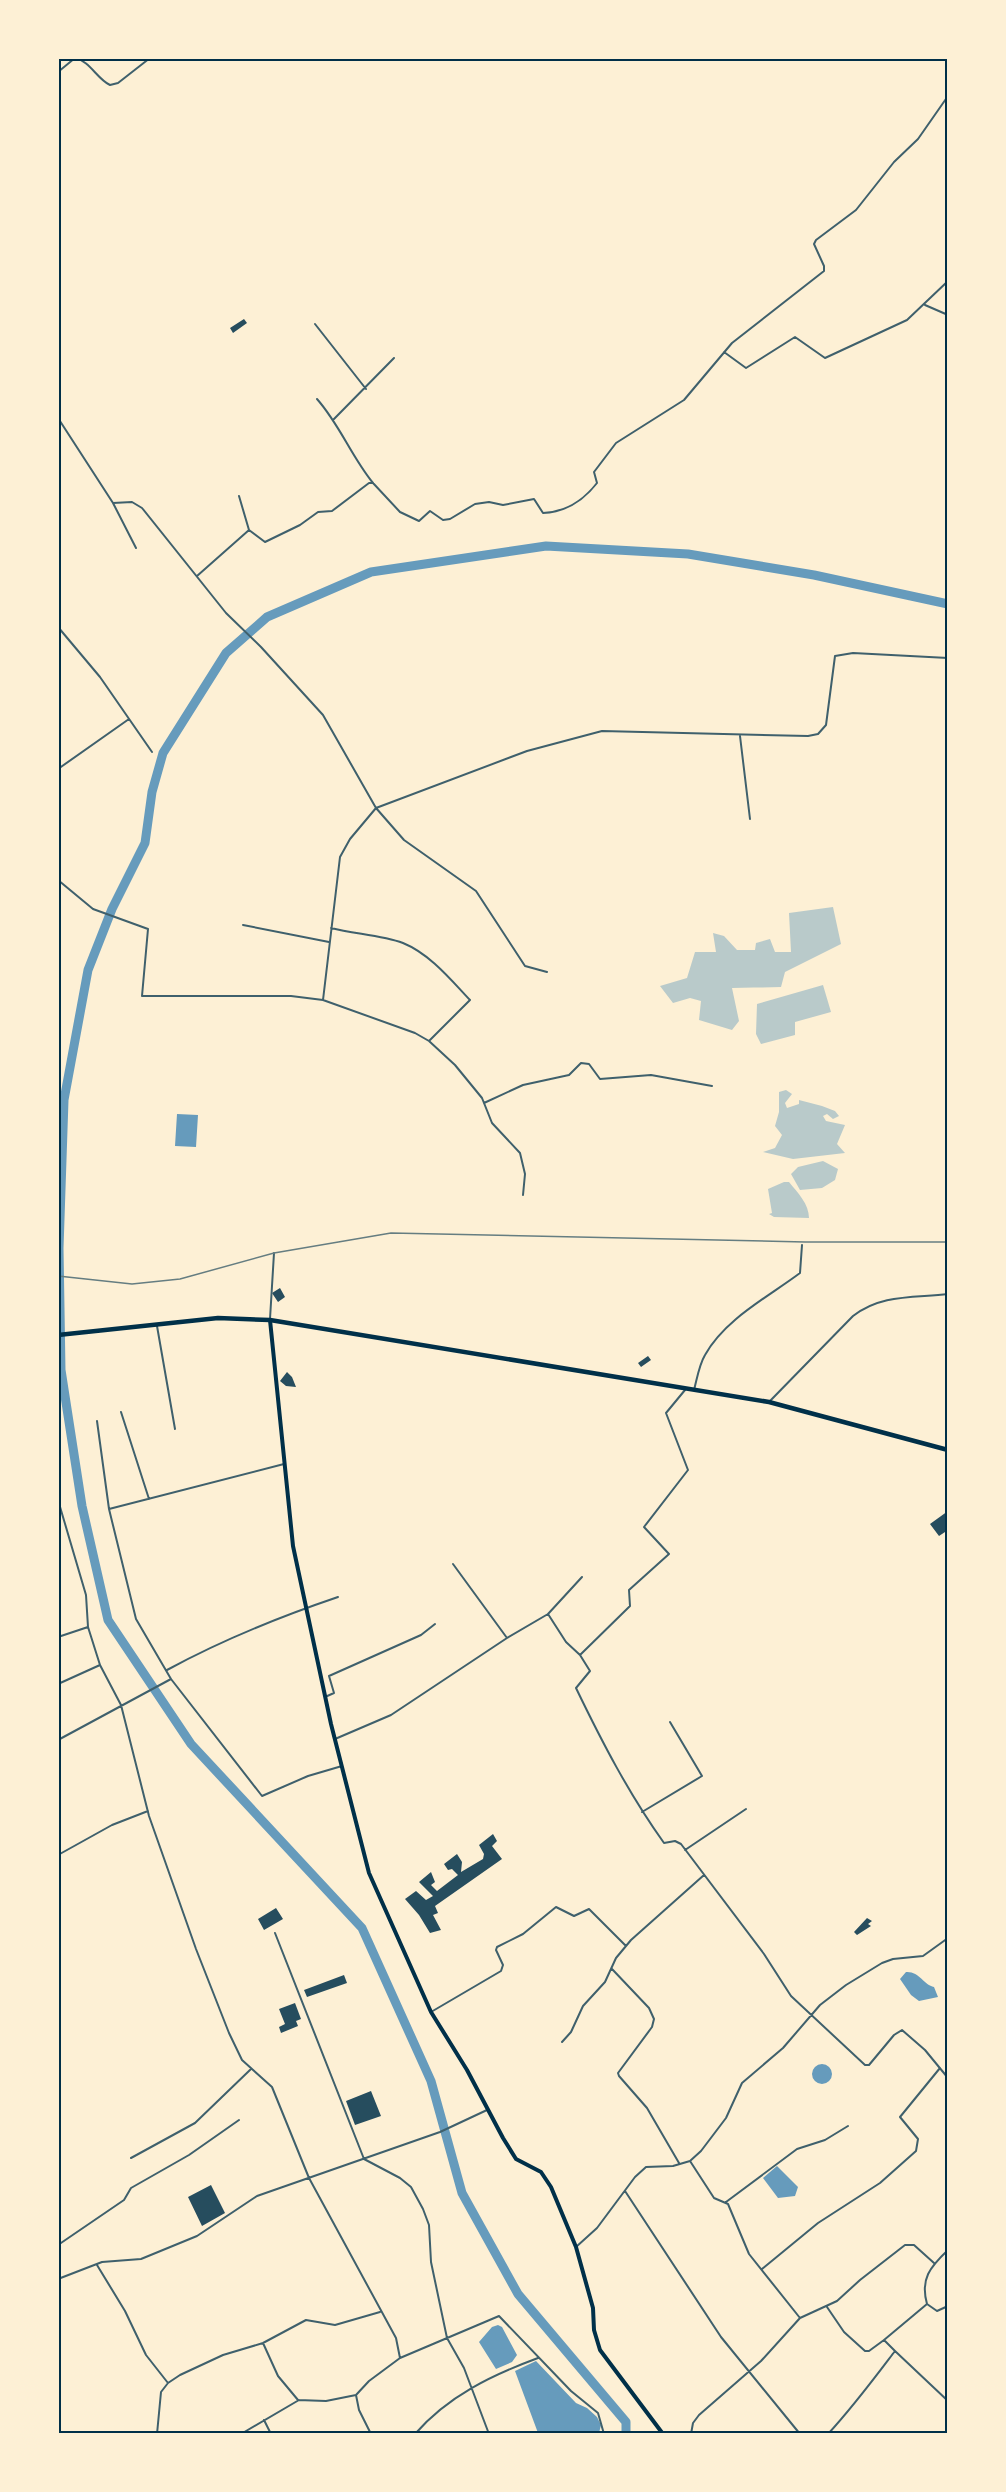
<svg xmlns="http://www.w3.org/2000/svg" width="1006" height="2492" font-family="Arial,sans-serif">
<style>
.green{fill:#b9caca}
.water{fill:#669bbc}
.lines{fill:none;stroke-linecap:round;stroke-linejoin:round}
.river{stroke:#669bbc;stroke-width:9}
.building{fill:#264d5e}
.minor{stroke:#3f606c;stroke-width:2}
.secondary{stroke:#003049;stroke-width:4}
.trunk{stroke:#003049;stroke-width:4.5}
.rail{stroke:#657d81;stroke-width:1.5}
.neatline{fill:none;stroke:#003049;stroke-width:2}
</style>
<rect width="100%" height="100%" fill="#fdf0d5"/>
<!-- green -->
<path class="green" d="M833,907L841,944L785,972L781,987L732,988L739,1021L732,1030L699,1020L701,1001L690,998L673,1003L660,986L687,978L695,952H716L713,933L724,936L737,950H755L756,943L770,939L775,952H791L789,913Z
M823,985L831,1012L795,1022V1035L761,1044L756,1034L757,1004Z
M786,1090L792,1094L785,1103L787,1108L799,1104V1100L822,1106L835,1111L839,1116L833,1119L827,1114L823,1116L826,1121L845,1125L837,1144L845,1153L793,1159L763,1152L775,1148L782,1135L775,1126L779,1112V1092Z
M823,1161L838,1169L835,1180L822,1188L800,1190L791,1174L798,1167Z
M784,1182H789C798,1193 809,1204 809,1218L774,1217L769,1214L772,1213L768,1189Z"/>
<!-- water -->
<path class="water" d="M177,1114L198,1115L196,1147L175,1146Z
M906,1972C919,1971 924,1985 934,1987L938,1997L919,2001L911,1995L900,1979Z
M812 2074a10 10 0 1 1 20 0a10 10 0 1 1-20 0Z
M777,2166L798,2187L795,2196L778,2198L763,2178Z
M498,2325L502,2327L517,2355L512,2362L496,2369L479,2342L492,2327Z
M536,2361L576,2403L587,2408L597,2417L601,2425L599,2433H538L515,2371Z"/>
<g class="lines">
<!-- river -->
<path class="river" d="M626,2434V2422L518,2294L462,2193L431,2081L362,1928L191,1744L108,1620L82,1506L61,1370L59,1248L64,1100L88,970L112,909L145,843L152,792L163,753L226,653L267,617L371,572L546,546L688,554L814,575L948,604"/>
</g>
<!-- building -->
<path class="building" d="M244,319L247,323L233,333L230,328Z
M280,1288L285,1297L278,1302L272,1293Z
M648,1356L651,1360L641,1367L638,1363Z
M287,1372L292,1377L296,1387L286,1386L280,1381Z
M948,1511V1530L939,1536L930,1524Z
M493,1834L497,1841L492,1846L502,1859L435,1906L438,1913L433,1915L441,1930L430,1933L419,1915L405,1899L416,1891L426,1900L433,1896L419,1882L431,1872L435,1882L431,1885L437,1891L458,1875L452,1869L448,1870L444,1864L457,1854L462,1862L461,1872L483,1859L484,1854L479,1845Z
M276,1908L283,1919L264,1930L258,1919Z
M867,1918L872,1921L868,1924L871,1926L857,1935L854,1932Z
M344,1975L347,1983L307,1997L304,1990Z
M295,2003L301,2019L296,2021L298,2026L281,2033L279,2027L285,2024L279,2009Z
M371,2091L381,2116L355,2125L346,2101Z
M211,2185L225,2213L202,2226L188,2197Z"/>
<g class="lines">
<!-- minor -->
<path class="minor" d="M75,58C90,61 97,79 110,85L118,83L150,58
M58,72L75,58
M925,305L948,315
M315,324L366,389
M724,352L746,368L795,337L825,358L907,320L948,281
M317,399C340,425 351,456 373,483
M58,418L113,503L136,548
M334,419L394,358
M113,503L132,502L142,508L226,613L261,647L323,715L376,808L404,840L476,891L525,966L547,972
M249,530L265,542L300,525L318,512L332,511L369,483H373L400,512L419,521L430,511L443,520L450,519L475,504L489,502L503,505L534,499L543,513C566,512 583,501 597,483L594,472L616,443L684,400L732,343L824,271V266L814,244L816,240L856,210L894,162L918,139L948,96
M197,576L249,530L239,496
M58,627L100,677L152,752
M740,736L750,819
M58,769L129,719
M58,880L93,909L148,929L142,996H291L323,1000L415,1033L429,1041L455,1065L482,1098L492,1123L520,1153L525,1174L523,1195
M243,925L329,942
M331,928C354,934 381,935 403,943C430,954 451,980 470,1000L429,1041
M323,1000L340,857L350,839L376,808L527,751L602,731L808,736L818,734L826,725L835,656L853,653L948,658
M484,1103L523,1085L569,1075L581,1063L589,1064L600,1079L651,1075L712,1086
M270,1319L274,1253
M157,1326L175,1429
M694,1390C697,1379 699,1365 705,1355C725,1319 768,1297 800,1273L802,1245
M769,1402L853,1316C881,1294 913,1298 948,1294
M121,1412L149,1499
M97,1421L109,1509L136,1619L171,1679L262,1796L308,1776L342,1766
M58,1500L86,1595L88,1627L100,1665L121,1705L149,1816L196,1949L229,2033L242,2060L272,2087L309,2178L396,2338L400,2358L369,2381L356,2395L359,2410L371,2434
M109,1509L284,1464
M453,1564L507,1638
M548,1614L582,1577
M58,1637L88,1627
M580,1655L590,1671L576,1688C602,1742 629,1794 664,1843L675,1841L681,1844L764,1954L791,1996L865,2065H869L894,2035L902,2030L925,2050L948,2078
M167,1670C222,1640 279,1617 338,1597
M58,1684L100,1665
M325,1697L334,1693L329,1676L421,1635L435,1624
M335,1739L391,1715L507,1638L548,1614L566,1642L580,1655L630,1606L629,1590L669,1554L644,1527L688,1470L666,1413L685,1390
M58,1740L171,1679
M642,1812L702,1776L670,1722
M685,1850L746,1809
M58,1855L112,1825L148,1811
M275,1933L364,2159L400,2178L411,2187L423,2209L429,2225L431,2262L447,2338L464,2368L489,2434
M612,1969L649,2008L654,2019L652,2027L618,2073L619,2076L647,2108L679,2163
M431,2012L501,1971L503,1965L496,1950L497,1947L523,1934L556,1907L574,1916L589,1909L626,1946
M562,2042L571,2032L583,2006L605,1982L616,1958L631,1940L704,1875
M131,2158L195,2123L251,2069
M690,2161L714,2198L728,2204L749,2254L800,2318
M625,2191L721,2337L800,2434
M726,2202L797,2149L825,2140L848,2126
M58,2245L124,2200L131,2188L189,2155L239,2120
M576,2247L597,2228L635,2177L646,2167L673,2166L690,2161L701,2151L726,2118L742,2083L783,2048L820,2005L846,1985L882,1963L893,1959L923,1956L948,1938
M97,2265L125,2311L146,2355L168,2383
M762,2269L818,2223L880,2183L916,2151L918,2139L900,2117L940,2068
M58,2279L102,2262L141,2259L197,2236L257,2196L440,2132L487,2110
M927,2304L937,2311L948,2306
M827,2307L844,2332L865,2351H869L884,2340
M263,2343L278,2376L298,2400L326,2401L356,2395
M895,2351L948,2401
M400,2358L499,2316L571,2391L598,2413L604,2434
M264,2420L271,2434
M157,2434L161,2392L168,2383L180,2375L223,2355L263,2343L306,2320L335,2325L380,2312
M241,2434L299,2400
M415,2434C448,2396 492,2375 538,2358
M691,2434L693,2423L699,2415L761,2361L800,2318L837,2301L860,2280L905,2245H914L934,2263
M828,2434C853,2407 873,2380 895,2351L884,2340L927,2304C920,2279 930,2267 948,2250"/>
<!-- secondary -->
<path class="secondary" d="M270,1320L293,1546L331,1724L369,1873L431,2012L467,2070L503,2138L516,2159L541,2172L551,2187L576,2247L593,2308L594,2330L600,2350L663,2434"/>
<!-- trunk -->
<path class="trunk" d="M58,1335L218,1318L270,1320L769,1402L948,1450"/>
<!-- rail -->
<path class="rail" d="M58,1276L132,1284L180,1279L274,1253L391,1233L805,1242H948"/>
</g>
<!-- border -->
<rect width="1006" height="2492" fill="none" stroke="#fdf0d5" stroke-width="120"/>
<rect x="60" y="60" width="886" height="2372" class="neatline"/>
</svg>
